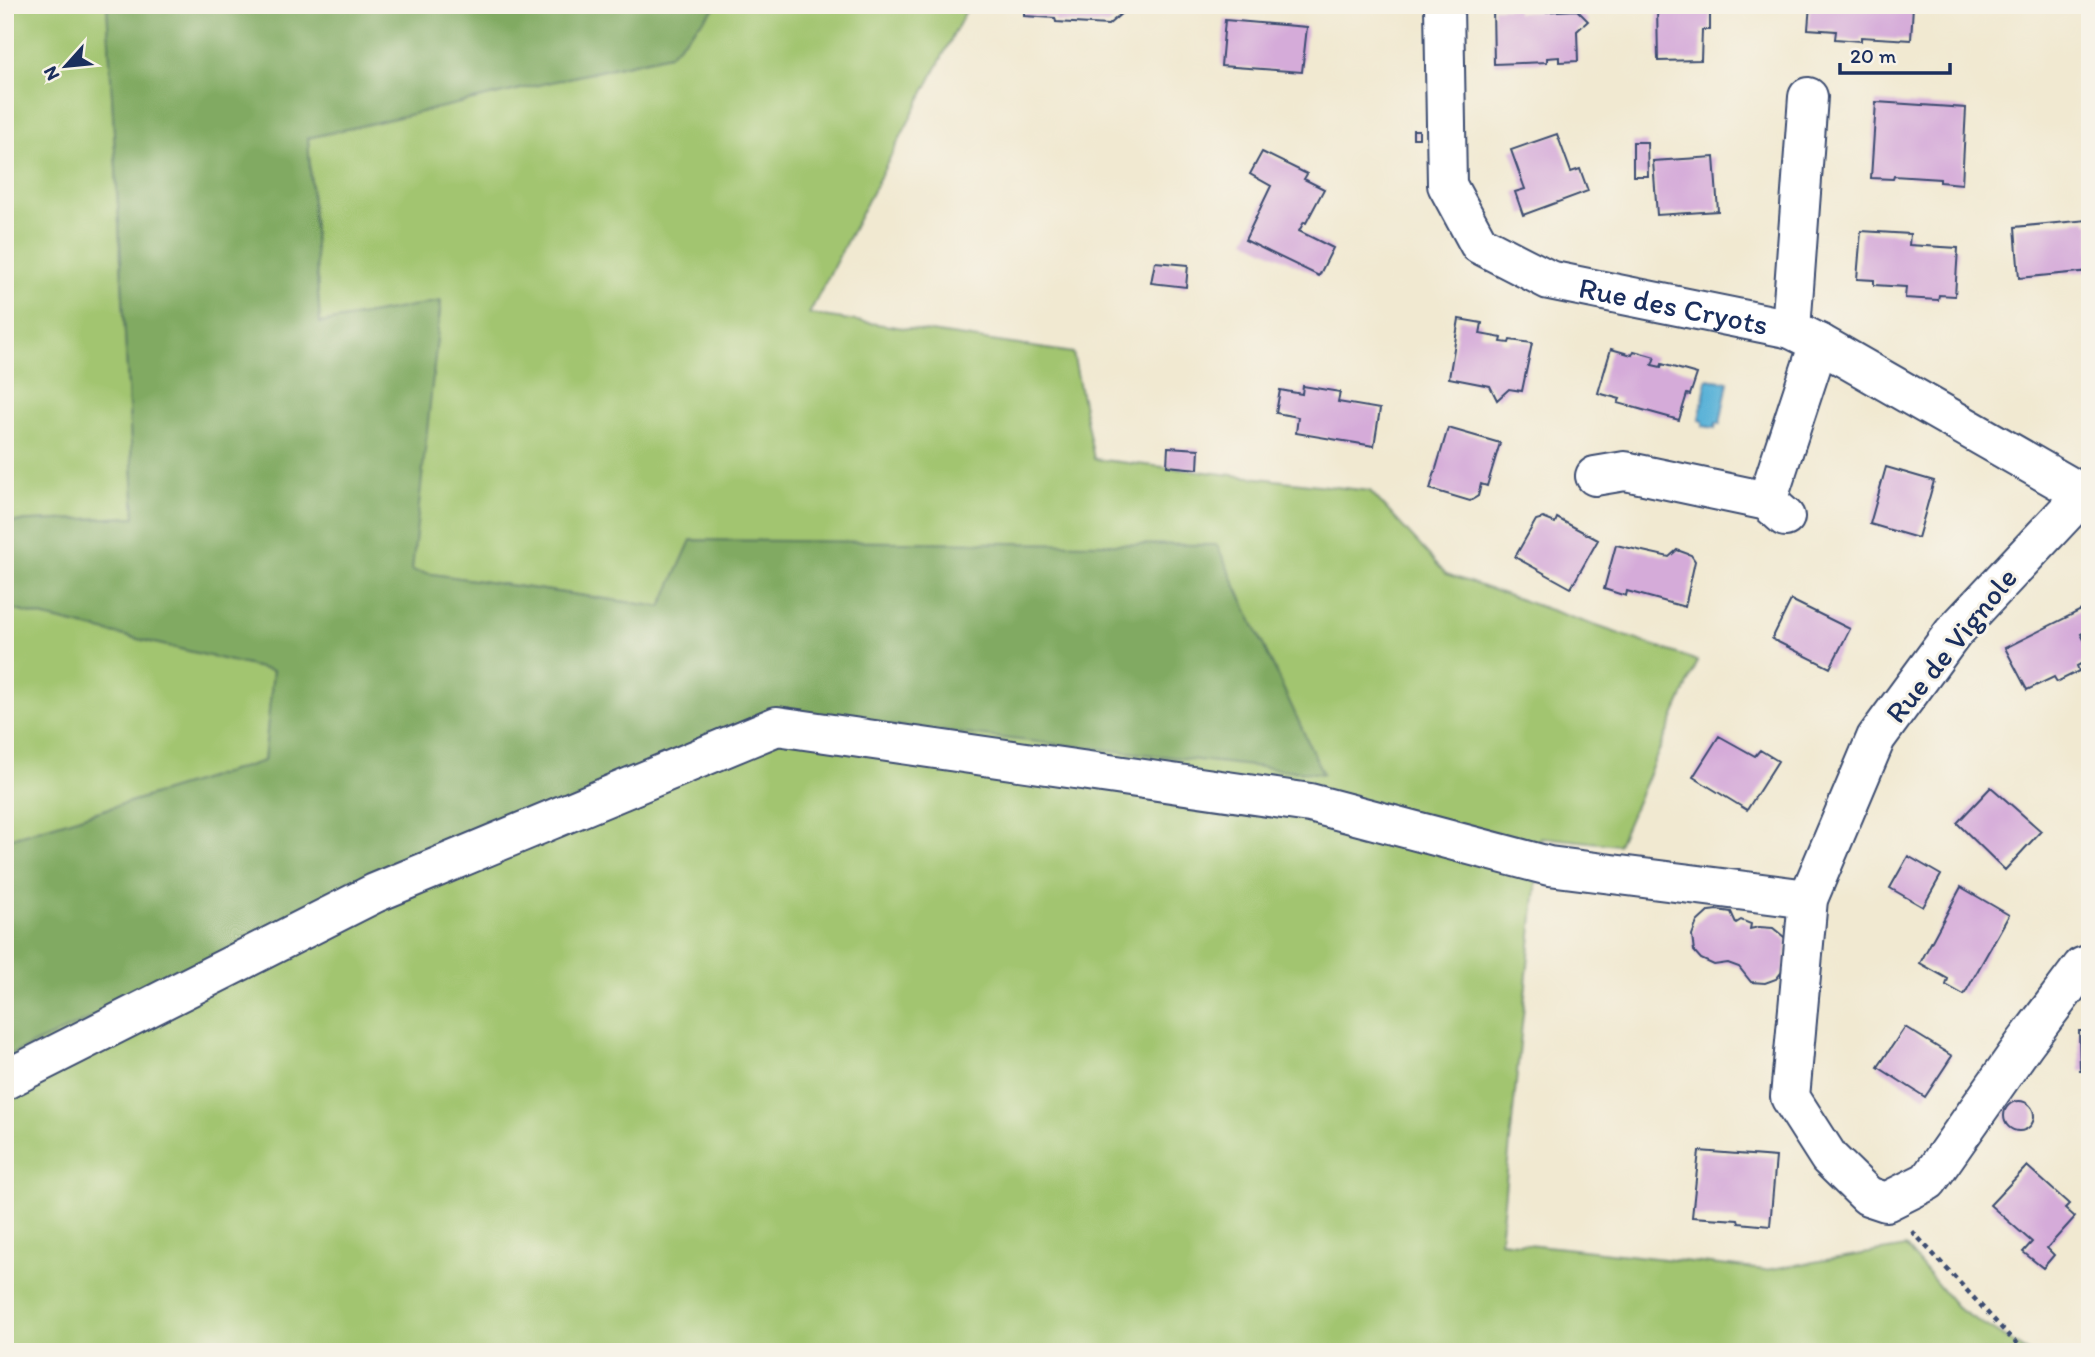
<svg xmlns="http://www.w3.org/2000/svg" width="2095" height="1357" font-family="Itim,sans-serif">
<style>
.green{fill:#a2c56f;stroke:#5e7a66;stroke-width:2}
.forest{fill:#81aa62;stroke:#4e6c60;stroke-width:2}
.water{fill:#5bb3d8;stroke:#3b719b;stroke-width:2}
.building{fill:#d5abd9}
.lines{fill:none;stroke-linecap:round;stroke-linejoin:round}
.minor-casing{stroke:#3b4b6f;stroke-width:42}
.path{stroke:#3b4b6f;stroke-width:4.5;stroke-dasharray:5 5;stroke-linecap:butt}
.minor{stroke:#fff;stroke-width:38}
.labels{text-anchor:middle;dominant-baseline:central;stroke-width:6;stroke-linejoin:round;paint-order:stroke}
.street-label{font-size:30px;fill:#1b2f5e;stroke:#f7f3e8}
</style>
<rect width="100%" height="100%" fill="#f7f3e8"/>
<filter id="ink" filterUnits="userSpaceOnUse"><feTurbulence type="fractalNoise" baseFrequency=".0143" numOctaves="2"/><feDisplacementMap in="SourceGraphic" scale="14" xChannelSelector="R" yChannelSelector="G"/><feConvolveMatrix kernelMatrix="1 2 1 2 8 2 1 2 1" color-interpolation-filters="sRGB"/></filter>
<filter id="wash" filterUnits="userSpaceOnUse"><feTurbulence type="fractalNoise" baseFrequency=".00686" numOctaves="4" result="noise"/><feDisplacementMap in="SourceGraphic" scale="28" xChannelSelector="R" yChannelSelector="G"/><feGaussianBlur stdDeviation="1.57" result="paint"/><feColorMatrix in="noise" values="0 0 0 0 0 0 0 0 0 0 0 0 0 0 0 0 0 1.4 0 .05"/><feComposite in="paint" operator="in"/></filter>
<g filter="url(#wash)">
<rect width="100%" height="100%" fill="#f1e9d1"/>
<!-- green -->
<path class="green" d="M5,5H107L135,517L5,522Z
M718,5H969L809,314L1073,353L1094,459L1370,491L1446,574L1698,661L1618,845L1541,837L1500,1241L1765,1270L1906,1247L1957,1308L2028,1352H5V1057L770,712L662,607L411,571L441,302L320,323L308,138L668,55Z
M5,605L11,609L273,671L264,761L5,840Z"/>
<!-- forest -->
<path class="forest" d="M107,5H718L669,55L308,138L320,323L441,301L412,571L661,607L691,540L1217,545L1323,774L770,712L5,1057V840L264,761L273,671L11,609L5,605V522L135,517Z"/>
<!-- water -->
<path class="water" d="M1707,379L1728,382L1720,424L1716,423L1715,428L1703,426V421L1699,420Z"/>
<g id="blocks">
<!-- building -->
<path class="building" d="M1024,5H1122V13L1108,25L1056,22L1055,18L1024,16Z
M1657,5H1710V30H1702L1701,60L1658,61Z
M1810,5H1913L1911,40L1861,37V41L1835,39L1836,31L1808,29Z
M1493,8H1517V13L1577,10L1588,21L1577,31L1578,61L1559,62V57L1547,58V62L1494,64Z
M1225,20L1307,27L1302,72L1221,66Z
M1876,102L1966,108L1962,184L1940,182V179L1894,176L1893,179L1871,178Z
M1413,130H1419V138H1413Z
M1557,134L1571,172L1580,169L1588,191L1523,215L1515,192L1525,189L1511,150Z
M1633,142H1647L1648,176H1633Z
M1262,152L1307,174L1304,179L1324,189L1306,223L1304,222L1299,231L1333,248L1319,276L1245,240L1271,186L1250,174Z
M1714,157L1718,211L1657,215L1653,161Z
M2087,220V223H2090V271L2019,278L2015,227Z
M1861,231L1910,234L1909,245L1958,248L1955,296L1939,295L1938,300L1905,298L1906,287L1874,285V280L1857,279Z
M1155,262L1188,265L1186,287L1151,283Z
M1459,319L1482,323L1480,334L1502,338L1501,342L1509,343L1510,340L1532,343L1522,391L1509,389L1497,400L1490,386L1449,378Z
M1611,349L1632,355L1634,351L1655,357L1652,365L1661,367L1662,364L1697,374L1690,395L1687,394L1679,420L1618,403L1620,399L1598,393Z
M1303,386L1340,392L1338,402L1380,409L1374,446L1296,433L1298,417L1276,413L1280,390L1302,394Z
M1448,428L1500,443L1487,486L1481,484L1478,496L1470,501L1430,489Z
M1168,447L1199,449L1198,469L1167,466Z
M1886,467L1934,481L1918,538L1870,524Z
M1543,518L1555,523L1557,518L1598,540L1571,588L1515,557L1536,520Z
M1616,545L1669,557L1677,550L1691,555L1695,561L1685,607L1627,591L1626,596L1604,589Z
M1791,600L1850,629L1830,668L1772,639Z
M2081,610L2090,629L2081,634L2090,651V659L2077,666L2079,671L2057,682L2054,677L2027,690L2005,648Z
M1719,736L1755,756L1760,750L1778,761L1747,810L1693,777Z
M1991,787L2041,831L2005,870L1957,823Z
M1908,856L1941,875L1923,907L1890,888Z
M1961,887L2009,915L1964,995L1946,985L1948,979L1920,963Z
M1717,910L1731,912L1736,923L1741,920L1751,924L1750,929L1759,927L1773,928L1784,937L1787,942L1784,969L1776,979L1765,983L1751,982L1739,967L1728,963L1714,965L1701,959L1694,951L1692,935L1697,922L1709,911Z
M1905,1027L1952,1056L1925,1097L1878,1067Z
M2079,1031H2090V1071H2080Z
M2004 1116a15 15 0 1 1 30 0a15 15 0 1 1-30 0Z
M1699,1151L1776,1157L1770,1226L1739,1223L1738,1220L1692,1217Z
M2027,1166L2069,1204L2065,1208L2075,1217L2047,1248L2054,1255L2043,1268L2023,1252L2032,1242L1990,1205Z"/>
</g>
</g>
<g filter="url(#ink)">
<use href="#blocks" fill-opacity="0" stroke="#3b4b6f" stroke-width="2"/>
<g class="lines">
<defs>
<g id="minor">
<path id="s1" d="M1444,5L1447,185L1479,244L1549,280L1791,329L1819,343L2090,498"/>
<path d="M1791,329L1808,97"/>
<path d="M1595,476L1625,471L1767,501L1785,517"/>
<path d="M2090,487L1953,633L1876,738L1808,899L1790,1097L1829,1158L1868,1196L1886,1202L1928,1181L2025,1043L2082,967L2090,964"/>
<path d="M1767,501L1819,343"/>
<path d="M5,1080L375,893L777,726L1310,803L1549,866L1808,899"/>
</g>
</defs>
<!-- minor casing -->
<use href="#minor" class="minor-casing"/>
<!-- path -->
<path class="path" d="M1912,1231L2009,1336L2027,1352"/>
<!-- minor -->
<use href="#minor" class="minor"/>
</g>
</g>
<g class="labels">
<!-- street labels -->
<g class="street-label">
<text stroke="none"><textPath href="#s1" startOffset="453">Rue des Cryots</textPath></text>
<text transform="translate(1951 645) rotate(-51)">Rue de Vignole</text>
</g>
</g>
<!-- margin -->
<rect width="2095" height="1357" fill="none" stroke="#f7f3e8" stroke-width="28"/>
<!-- north arrow -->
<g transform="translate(66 66) rotate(243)" stroke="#f7f3e8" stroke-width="5" paint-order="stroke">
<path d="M0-5L12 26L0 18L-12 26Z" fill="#1b2f5e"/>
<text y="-10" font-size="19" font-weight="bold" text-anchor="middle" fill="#1b2f5e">N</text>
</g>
<!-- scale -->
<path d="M1840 63v10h110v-10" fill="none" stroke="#1b2f5e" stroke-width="3.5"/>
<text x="1850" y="63" font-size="21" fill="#1b2f5e" stroke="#f7f3e8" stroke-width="5" paint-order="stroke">20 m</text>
</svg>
